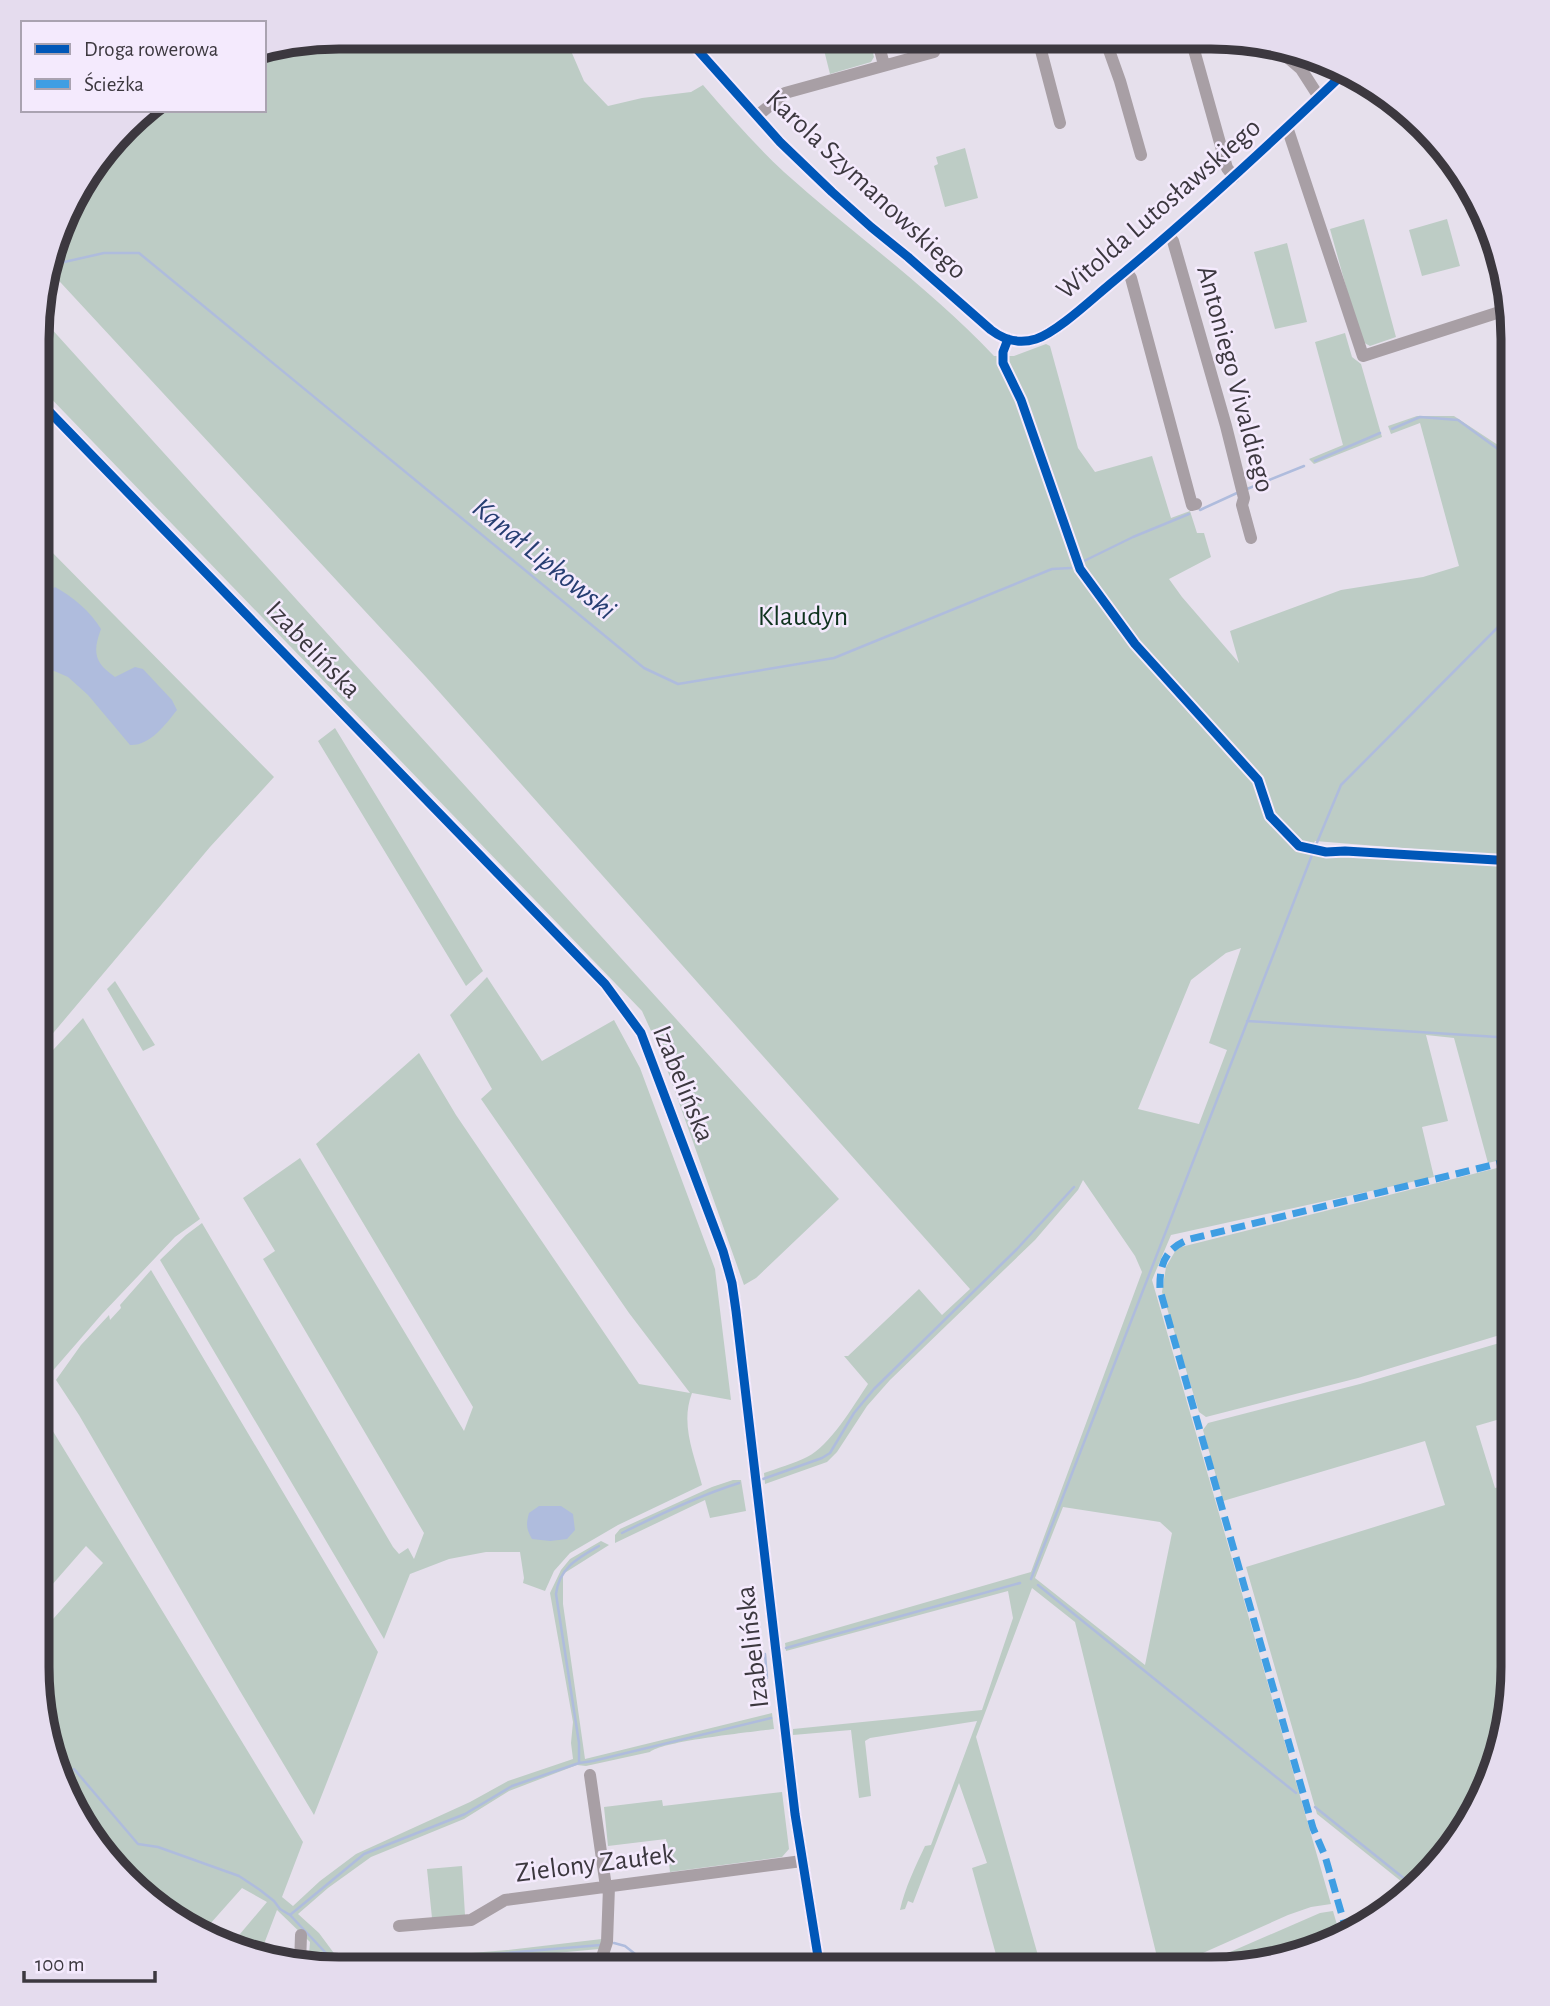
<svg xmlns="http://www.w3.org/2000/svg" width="1550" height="2006" font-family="'Alegreya Sans',sans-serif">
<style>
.green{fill:#bdccc5;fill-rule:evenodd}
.water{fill:#afbcdd}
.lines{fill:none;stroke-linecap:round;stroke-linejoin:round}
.stream{stroke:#afbcdd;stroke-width:2.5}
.minor{stroke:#a89fa5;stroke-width:12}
.quiet{stroke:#3f9ee3;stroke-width:7;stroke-dasharray:14 7;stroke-linecap:butt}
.cycleway-casing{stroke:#f4eafd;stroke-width:13}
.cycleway{stroke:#0057b8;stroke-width:9}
.labels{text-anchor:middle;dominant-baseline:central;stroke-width:5;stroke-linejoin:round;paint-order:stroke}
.street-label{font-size:28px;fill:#3c383f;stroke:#f4eafd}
.park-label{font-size:28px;fill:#0f331e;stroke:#f4eafd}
.water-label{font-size:30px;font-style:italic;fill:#273e72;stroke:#f4eafd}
.rim{fill:none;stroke:#3c383f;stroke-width:9}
</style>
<rect width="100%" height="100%" fill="#e6e0ec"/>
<!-- green -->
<path class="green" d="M339,37H565L584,81L608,106L642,98L691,92L703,85C729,115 755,145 784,172C853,234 930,288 994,356H1014L1046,344L1050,346L1078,448L1095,472L1152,456L1171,518L1190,511L1197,533H1204L1211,557L1169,579L1182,597L1239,663L1230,631L1341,590L1423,577L1459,566L1420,423L1391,434L1388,426L1417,416H1454L1513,455V857L1315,841L1310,852L1513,865V1157L1488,1163L1454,1038L1426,1035L1448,1121L1422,1127L1434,1177L1171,1235L1152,1280L1331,1904L1311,1907L1288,1915L1167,1969H1160L1075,1622L1032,1588L976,1737L1041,1966L1064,1957L1067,1969H1000L972,1868L987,1863L959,1783L913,1903L908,1901L905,1909L900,1910C905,1888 915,1867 925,1846L931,1845L977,1721L870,1738L865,1741L871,1796L859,1798L851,1730L793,1735V1729L982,1710L1013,1618L1008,1591L786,1651L785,1643L1031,1572L1142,1272L1135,1256L1083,1180L1078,1190L1035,1240L890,1380L867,1406L837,1452L827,1462L765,1484L764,1473C778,1468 793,1464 807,1457C829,1447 854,1405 868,1384L844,1356H848L919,1289L942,1315L970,1289L426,677L49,270L77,188L140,112L264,110V49ZM1241,948L1209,1043L1227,1050L1199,1124L1138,1109L1191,980L1226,953ZM1063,1507L1160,1522L1172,1533L1145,1665L1035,1578Z
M821,38H869L874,57L871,62L830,74Z
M965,148L978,198L945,207L934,166L938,164L936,157Z
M1364,219L1396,337L1370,346L1361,341L1330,229Z
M1447,219L1460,266L1422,276L1409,230Z
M1287,243L1307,322L1275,329L1254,252Z
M39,315L839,1199L756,1278L744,1285L662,1055L642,1011L39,386Z
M1345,333L1352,357L1361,364L1382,437L1314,464L1309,459L1343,445L1315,342Z
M39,539L274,777L210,847L38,1051Z
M335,728L483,971L466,986L318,741Z
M487,977L542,1061L614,1020L640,1068L715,1269L731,1400L692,1393C680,1424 694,1454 702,1485L618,1525L570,1553L554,1571L545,1591L523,1583L524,1578L520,1552H486L449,1559L410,1574L384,1639L160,1260L186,1235L202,1223L393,1547L399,1554L408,1548L414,1559L424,1533L263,1259L275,1251L243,1198L300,1158L464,1431L473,1407L316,1144L419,1053L456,1115L639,1384L690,1393L629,1313L481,1099L492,1089L450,1015Z
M115,981L155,1045L143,1051L107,989Z
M83,1018L200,1219L175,1237L102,1314L37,1389L38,1066Z
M1513,1164V1331L1358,1378L1206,1417L1199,1412L1162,1292L1166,1267L1177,1248Z
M151,1270L378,1652L314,1815L240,1691L79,1415L56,1380L81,1345L109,1315L110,1320L121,1308L120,1305Z
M1513,1339V1436L1507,1417L1476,1426L1495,1488L1513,1483V1686L1472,1818L1424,1881L1412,1890L1317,1814L1246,1567L1445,1505L1425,1441L1223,1501L1203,1430L1208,1423L1360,1384Z
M37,1405L303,1842L282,1897L293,1906L320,1881L356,1854L470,1802L508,1781L573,1759L571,1743L573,1722L550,1593L561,1570L570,1559L601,1541L609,1545L563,1574V1604L585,1759L772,1713L774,1729C752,1732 663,1741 650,1752L586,1766L577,1765L509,1791L464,1819L371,1857L328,1888L298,1914L319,1933L342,1964L507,1950L602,1939L599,1949L387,1969H319L308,1966L310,1942L277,1910L259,1957L242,1953L229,1947L267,1902L242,1888L202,1933L172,1918L77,1818L47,1745L37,1667V1637L103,1563L86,1546L37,1602Z
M733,1480H741L746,1511L710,1518L705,1500L615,1543V1535L620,1529L712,1487Z
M782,1792L789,1849L782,1857L670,1872L666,1839L608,1846L604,1807L662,1800L663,1806Z
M462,1866L465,1915L432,1918L427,1869Z
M1333,1911L1340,1935L1230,1969H1191L1320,1913Z"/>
<!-- water -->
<path class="water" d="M55,587C72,596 91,612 101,629C92,653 95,663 115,677L135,667L143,669L172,700L177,710C165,725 150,746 130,745L88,695L68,677L52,670L39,654V599Z
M539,1506H561L573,1514L575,1530L567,1539L550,1541L532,1539C526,1529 526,1524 529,1513Z"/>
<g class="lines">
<!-- stream -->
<path class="stream" d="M51,265L104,253H139L644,668L678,684L834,658L1052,569L1071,568
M1392,429L1420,417L1458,420L1513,460
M1315,461L1380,433
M1247,489L1304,466
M1200,510L1237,493
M1082,562L1133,537L1189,514
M1316,845L1341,785L1513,612
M1247,1021L1513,1038
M763,1479L822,1458L830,1453L854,1413L874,1389L1017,1249L1074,1187
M622,1533C660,1514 698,1496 739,1483
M1031,1579L1312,855
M1038,1585L1296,1793
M786,1648L1020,1583
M765,1654L767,1678
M46,1740L52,1742L68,1761
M579,1762V1743L556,1594C559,1568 578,1558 599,1546
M74,1769L138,1844L158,1847L239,1876L260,1890L274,1901L280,1909L290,1915L341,1969
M1315,1807L1416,1888
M290,1915L364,1854L465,1814L512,1786L579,1763L593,1761L771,1718
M614,1943L625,1946L654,1969
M341,1967L601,1945"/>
<!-- minor -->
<path class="minor" d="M687,38L780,142L832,192L871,227L908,257L991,330C1004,340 1020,344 1036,339C1057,332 1091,300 1109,285C1190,218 1267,147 1343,74
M877,38L884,65
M1038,39L1060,123
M1105,39L1120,81L1141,155
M1191,39L1227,168L1234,177
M1280,51L1301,69L1319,97
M757,116L785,93L934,52
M1287,127L1363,356L1509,309
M1168,235L1173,241L1226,426L1244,498L1242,505L1251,538
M1126,271L1131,278L1192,505L1196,504
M39,401L605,984L641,1033L723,1251L732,1283L736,1311L795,1814L820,1969
M590,1775L606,1887
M399,1926L471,1920L505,1900L802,1861
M300,1965L301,1935
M598,1969L607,1942L609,1887"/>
<!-- quiet -->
<path class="quiet" d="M1347,1933L1325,1856L1313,1828L1160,1290C1159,1265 1165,1248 1190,1239L1513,1160"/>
<defs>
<path id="cycleway" d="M687,38L780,142L832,192L871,227L908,257L991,330C1004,340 1020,344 1036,339C1057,332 1091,300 1109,285C1190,218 1267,147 1343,74
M1008,339L1003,352V363L1021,400L1080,569L1135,644L1258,780L1270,816L1299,846L1326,852L1345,851L1513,861
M39,401L605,984L641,1033L723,1251L732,1283L736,1311L795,1814L820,1969"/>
</defs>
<!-- cycleway casing -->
<use href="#cycleway" class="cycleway-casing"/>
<!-- cycleway -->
<use href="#cycleway" class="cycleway"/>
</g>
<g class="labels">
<!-- street labels -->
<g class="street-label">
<text transform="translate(866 185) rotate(43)">Karola Szymanowskiego</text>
<text transform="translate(1159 209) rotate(-41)">Witolda Lutosławskiego</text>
<text transform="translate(1235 379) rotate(75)">Antoniego Vivaldiego</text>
<text transform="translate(313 650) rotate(46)">Izabelińska</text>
<text transform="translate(683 1084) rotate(68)">Izabelińska</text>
<text transform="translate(753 1647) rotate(-97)">Izabelińska</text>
<text transform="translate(595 1864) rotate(-7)">Zielony Zaułek</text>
</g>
<!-- park labels -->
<g class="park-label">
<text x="803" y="617">Klaudyn</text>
</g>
<!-- water labels -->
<g class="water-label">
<text transform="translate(544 559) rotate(39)">Kanał Lipkowski</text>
</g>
</g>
<!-- crop -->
<path d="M0 0H1550V2006H0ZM339 49H1211A290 290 0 0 1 1501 339V1667A290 290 0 0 1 1211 1957H339A290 290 0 0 1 49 1667V339A290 290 0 0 1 339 49Z" fill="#e5dcee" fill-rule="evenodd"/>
<path class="rim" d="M339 49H1211A290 290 0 0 1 1501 339V1667A290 290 0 0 1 1211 1957H339A290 290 0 0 1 49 1667V339A290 290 0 0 1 339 49Z"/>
<!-- legend -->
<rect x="21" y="21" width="245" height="91" fill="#f4eafd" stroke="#aaa3b1" stroke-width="2"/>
<rect x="35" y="44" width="35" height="10" fill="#0057b8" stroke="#aaa3b1" stroke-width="2"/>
<text x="84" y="56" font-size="21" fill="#3c383f">Droga rowerowa</text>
<rect x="35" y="79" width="35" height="10" fill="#3f9ee3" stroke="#aaa3b1" stroke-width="2"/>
<text x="84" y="91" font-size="21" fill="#3c383f">Ścieżka</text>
<!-- scale -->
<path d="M24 1971v10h131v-10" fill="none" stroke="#3c383f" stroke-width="3.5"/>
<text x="35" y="1971" font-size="21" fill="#3c383f" stroke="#f4eafd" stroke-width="5" paint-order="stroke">100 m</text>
</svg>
